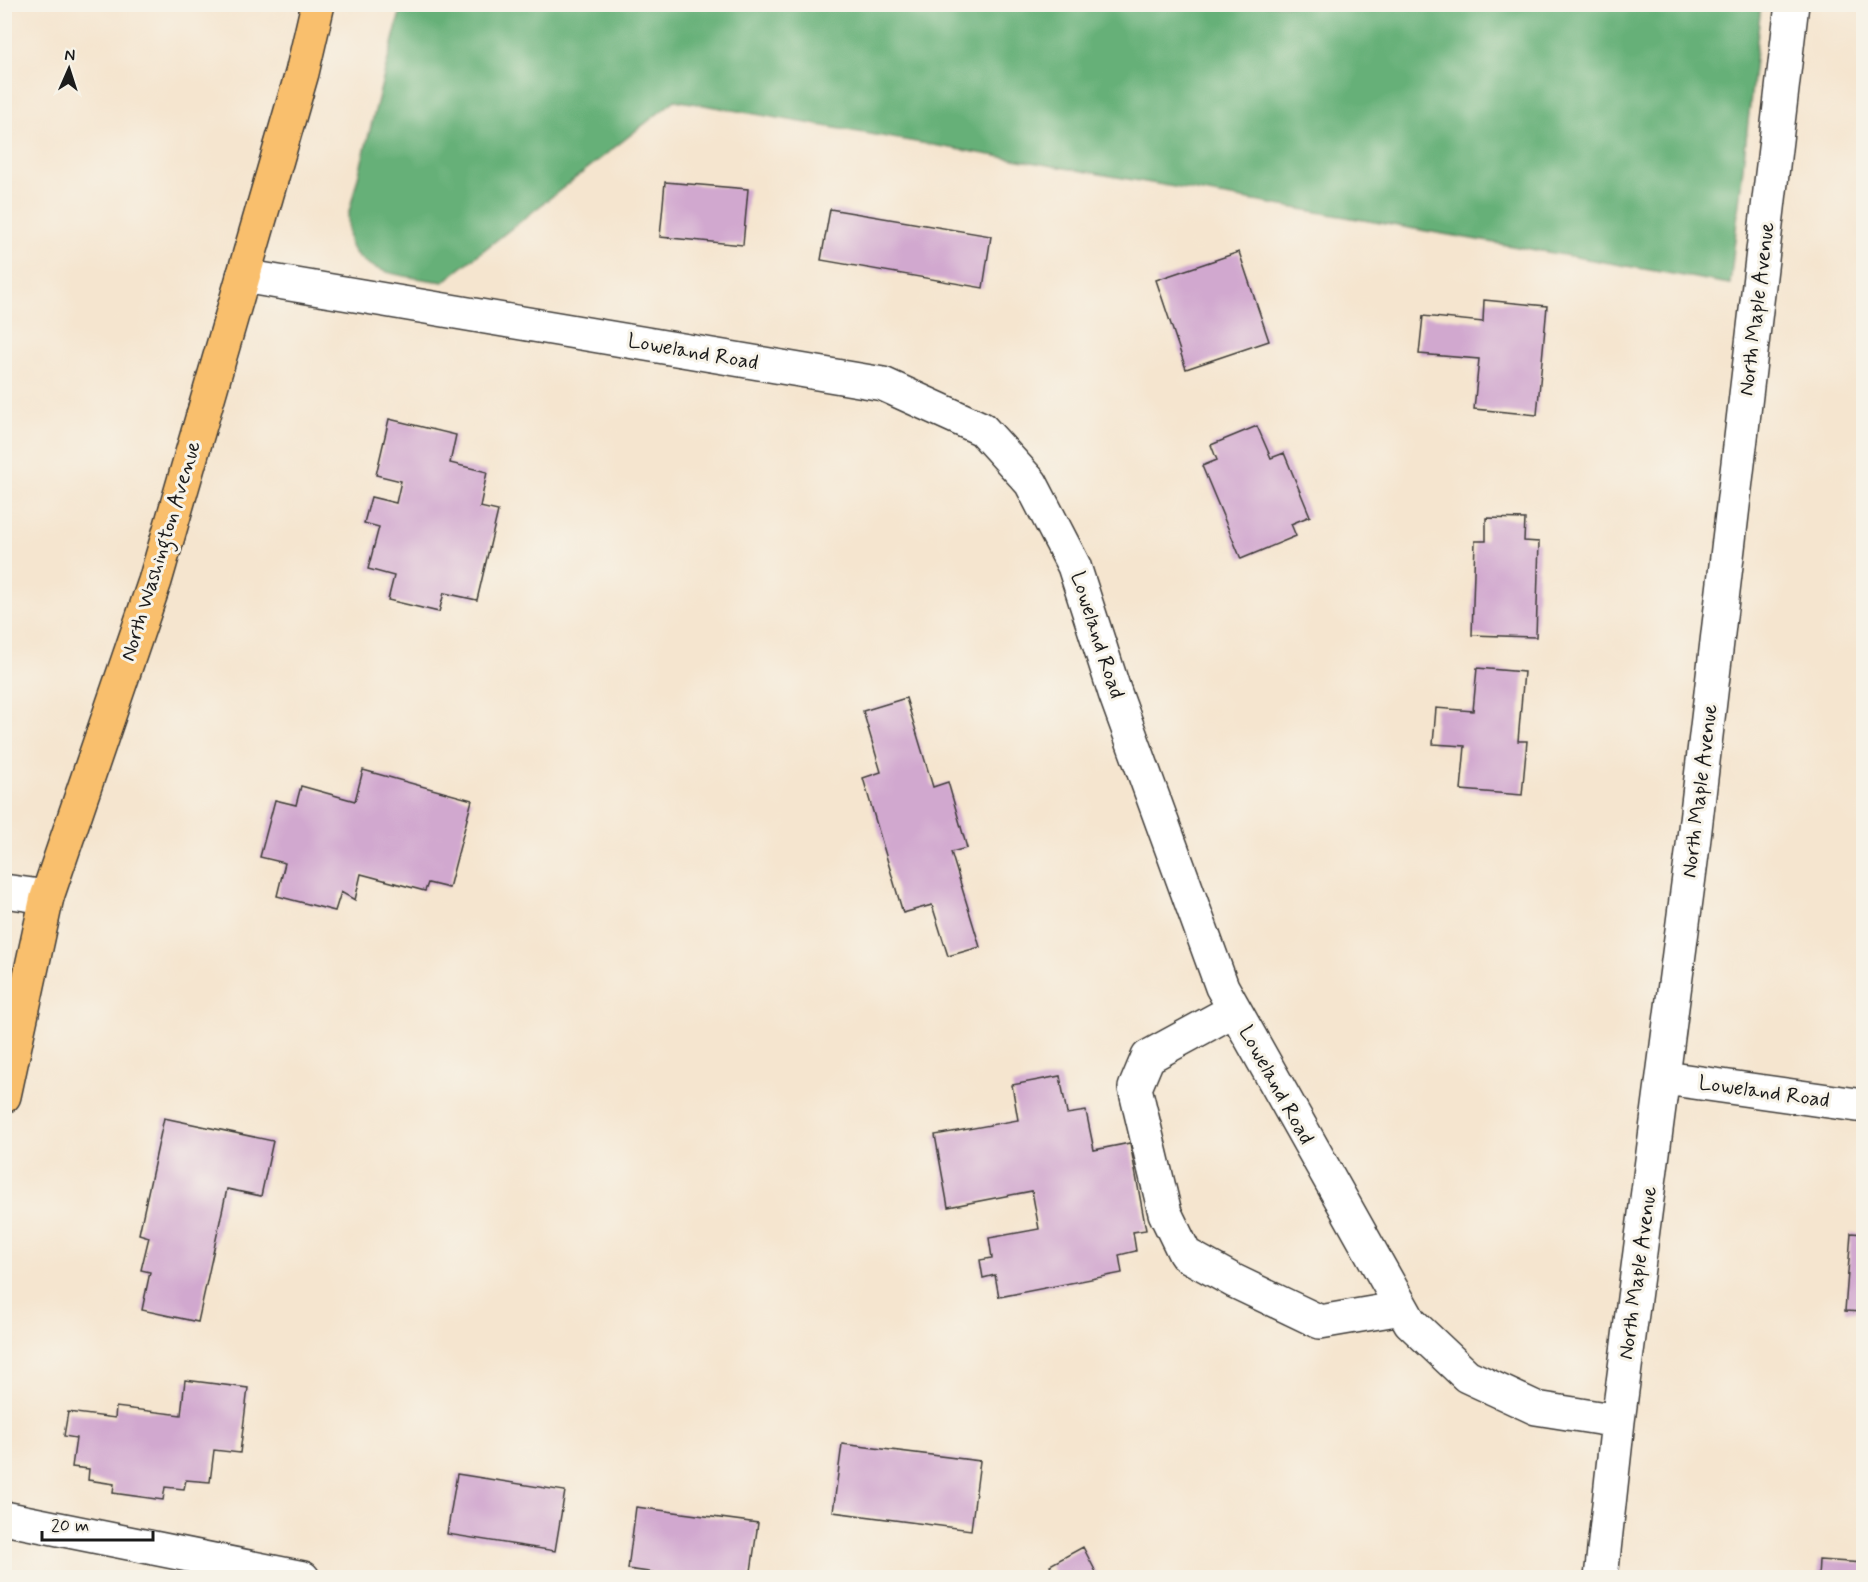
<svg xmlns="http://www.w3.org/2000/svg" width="1868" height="1582" font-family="Mynerve,sans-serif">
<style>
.forest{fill:#66b078;stroke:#41664a;stroke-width:1.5}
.building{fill:#d1a8cf}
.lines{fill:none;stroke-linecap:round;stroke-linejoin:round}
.minor-casing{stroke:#3d3a37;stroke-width:36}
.major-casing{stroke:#3d3a37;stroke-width:36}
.minor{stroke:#fff;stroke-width:33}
.major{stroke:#f9bf6d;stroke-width:33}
.labels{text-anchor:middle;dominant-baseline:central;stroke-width:6;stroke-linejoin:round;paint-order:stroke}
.street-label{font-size:21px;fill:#1c1c1c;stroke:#f7f3e8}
</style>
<rect width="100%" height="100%" fill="#f7f3e8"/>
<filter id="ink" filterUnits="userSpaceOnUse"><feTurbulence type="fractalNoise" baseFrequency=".0167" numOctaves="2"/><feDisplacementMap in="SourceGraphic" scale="12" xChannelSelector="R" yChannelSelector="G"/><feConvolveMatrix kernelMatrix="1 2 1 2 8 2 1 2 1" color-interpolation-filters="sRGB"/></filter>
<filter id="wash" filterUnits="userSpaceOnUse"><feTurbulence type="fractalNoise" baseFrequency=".008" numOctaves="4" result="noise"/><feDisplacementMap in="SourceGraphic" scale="24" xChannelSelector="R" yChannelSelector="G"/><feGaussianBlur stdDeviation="1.35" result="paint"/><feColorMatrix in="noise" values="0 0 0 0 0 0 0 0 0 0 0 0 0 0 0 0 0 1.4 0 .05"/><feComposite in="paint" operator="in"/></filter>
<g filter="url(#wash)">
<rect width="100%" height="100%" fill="#f5e5cf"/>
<!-- forest -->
<path class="forest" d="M402,5V4L1761,5L1730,284L675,100L443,282C415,277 363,276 350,244C347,237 349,224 348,216Z"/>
<g id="blocks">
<!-- building -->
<path class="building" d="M665,182L748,189L743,245L660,237Z
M830,209L991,236L983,288L821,260Z
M1239,252L1269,341L1186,369L1156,280Z
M1484,300L1547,306L1537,415L1474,409L1479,359L1419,354L1423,316L1483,322Z
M389,419L456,435L450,463L487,472L480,507L498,511L477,600L444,593L439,612L388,600L394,576L368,569L379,527L364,523L371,497L396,503L401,481L376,475Z
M1257,426L1271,458L1284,453L1310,516L1291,524L1296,536L1241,559L1202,466L1217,460L1211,445Z
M1486,518L1525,519L1524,541L1539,542L1536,637L1472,635L1475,541H1486Z
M1477,668L1524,672L1518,741H1527L1522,795L1461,790L1465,746L1433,744L1436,708L1473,711Z
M906,698L933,787L948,782L967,848L951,852L980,947L948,956L932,905L903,913L863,778L881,772L863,711Z
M363,770L472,800L449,888L428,883L425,891L361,874L355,900L341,892L335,911L277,896L285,863L260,857L275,800L296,805L301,786L355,801Z
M1060,1076L1067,1114L1086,1111L1094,1150L1130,1143L1146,1230L1133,1232L1136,1251L1119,1255L1122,1273L999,1297L995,1275L983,1278L980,1260L992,1258L989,1238L1039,1229L1032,1191L948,1207L935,1135L1018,1120L1012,1085Z
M164,1118L273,1141L261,1196L227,1189L198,1322L142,1310L150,1272L141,1270L149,1237L139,1234Z
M1851,1233L1864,1234V1312L1845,1311Z
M185,1380L248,1388L240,1453L214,1450L210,1482L186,1480L184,1489L165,1487L163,1500L113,1493L114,1484L88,1480L89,1469L72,1467L76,1438L64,1436L68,1412L115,1418L116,1407L181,1415Z
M842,1444L980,1461L971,1530L833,1512Z
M457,1474L565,1491L555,1551L447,1534Z
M636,1507L758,1523L750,1578H691L628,1569Z
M1083,1547L1099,1578H1057L1050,1565Z
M1819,1560L1864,1563V1578H1818Z"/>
</g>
</g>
<g filter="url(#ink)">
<use href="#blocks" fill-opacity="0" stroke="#3d3a37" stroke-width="1.5"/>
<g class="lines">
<defs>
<path id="minor" d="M243,276L883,384L982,429L1031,483L1074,566L1115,693L1222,987L1410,1322L1467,1376L1536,1408L1618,1421
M4,891L47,897
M1234,1010L1148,1057L1135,1088L1165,1213L1185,1254L1234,1281L1320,1322L1402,1308
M1665,1078L1864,1106
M4,1518L303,1578
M1601,1578L1618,1421L1693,846L1792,4"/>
<path id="major" d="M4,1096L47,897L155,581L302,73L318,4"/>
</defs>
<!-- minor casing -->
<use href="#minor" class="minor-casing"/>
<!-- major casing -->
<use href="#major" class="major-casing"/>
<!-- minor -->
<use href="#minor" class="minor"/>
<!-- major -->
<use href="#major" class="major"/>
</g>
</g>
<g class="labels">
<!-- street labels -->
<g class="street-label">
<text transform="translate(1757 309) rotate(-83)">North Maple Avenue</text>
<text transform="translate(693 352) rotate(10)">Loweland Road</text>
<text transform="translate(161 551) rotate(-73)">North Washington Avenue</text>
<text transform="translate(1097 635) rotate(72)">Loweland Road</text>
<text transform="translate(1700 791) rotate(-83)">North Maple Avenue</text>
<text transform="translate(1276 1085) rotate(61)">Loweland Road</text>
<text transform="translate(1764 1092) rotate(8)">Loweland Road</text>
<text transform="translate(1638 1273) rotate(-82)">North Maple Avenue</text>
</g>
</g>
<!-- margin -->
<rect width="1868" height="1582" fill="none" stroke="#f7f3e8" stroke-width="24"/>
<!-- north arrow -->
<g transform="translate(69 69) rotate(3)" stroke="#f7f3e8" stroke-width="4.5" paint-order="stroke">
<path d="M0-4.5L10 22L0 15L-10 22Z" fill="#1c1c1c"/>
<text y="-9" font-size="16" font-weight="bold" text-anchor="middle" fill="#1c1c1c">N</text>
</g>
<!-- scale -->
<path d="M42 1531v9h111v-9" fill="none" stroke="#1c1c1c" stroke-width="3"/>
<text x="51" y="1531" font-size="18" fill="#1c1c1c" stroke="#f7f3e8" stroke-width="4.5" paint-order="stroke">20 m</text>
</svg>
